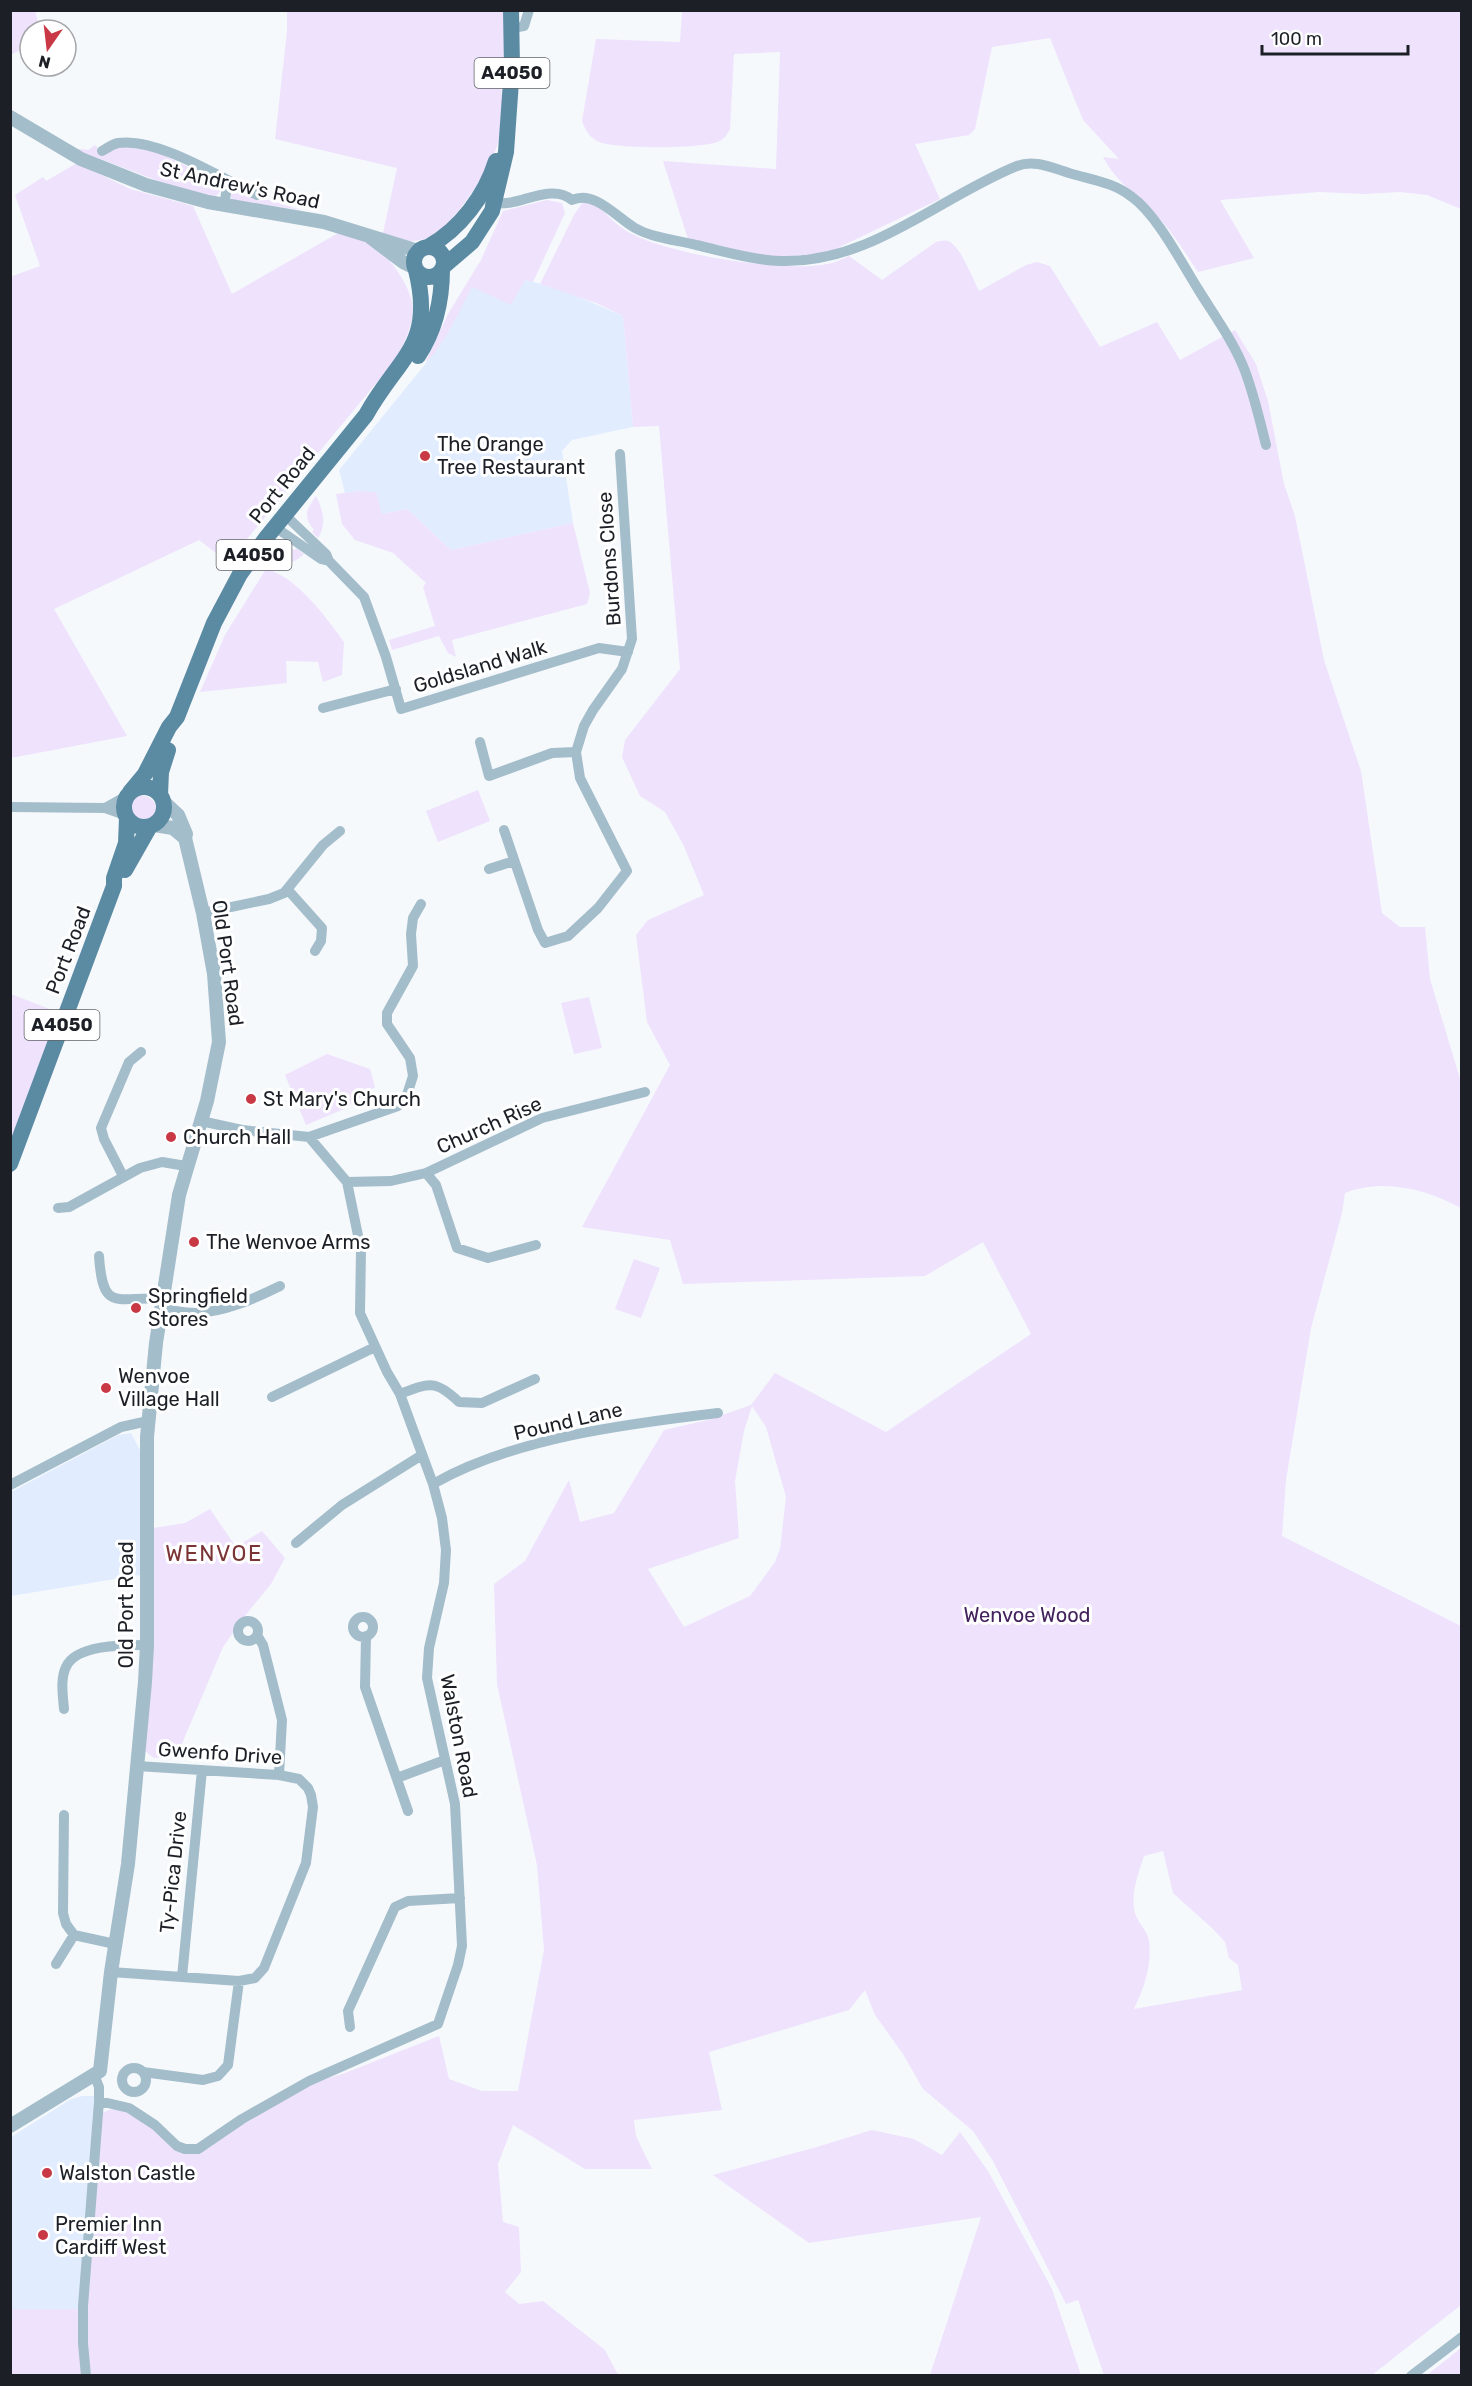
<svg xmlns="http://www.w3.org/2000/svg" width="1472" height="2386" font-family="Rubik,sans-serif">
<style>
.built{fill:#e1edff}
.green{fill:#eee2fd;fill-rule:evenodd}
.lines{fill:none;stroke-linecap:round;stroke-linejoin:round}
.minor{stroke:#a4bdcb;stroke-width:10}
.tertiary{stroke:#a4bdcb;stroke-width:14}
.primary{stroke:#5b8aa3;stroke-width:16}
.poi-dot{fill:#c83845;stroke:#fff;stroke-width:2}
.labels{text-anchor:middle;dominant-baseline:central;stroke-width:6;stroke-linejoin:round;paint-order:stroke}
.shield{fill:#fff;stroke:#606367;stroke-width:1.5}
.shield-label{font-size:18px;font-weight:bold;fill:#1c2026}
.street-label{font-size:20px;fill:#1c2026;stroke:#fff}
.poi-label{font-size:20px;fill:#1c2026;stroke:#fff;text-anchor:start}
.park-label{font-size:20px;fill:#43235e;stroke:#fff}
.quarter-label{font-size:22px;letter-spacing:1.5px;fill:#7b3436;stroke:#fff}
</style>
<rect width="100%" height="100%" fill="#f6f9fc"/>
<!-- built -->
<path class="built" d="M525,280L558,288L623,316L633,427L572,440L562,451L573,523L451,550L407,509L382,514L359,491L345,493L339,470L431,357L472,286Z
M131,1433L140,1450V1575L11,1596V1492L118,1435Z
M82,2096H94L80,2309H11V2137L71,2099Z"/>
<!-- green -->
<path class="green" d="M11,10L35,11L40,30H30V44L11,55Z
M287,11H503C504,27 506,45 504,61C503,67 501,73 501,79C502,99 504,124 498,143C490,169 455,224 431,236C417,244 396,242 383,233L397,168L275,139L287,31Z
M671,11H1461V209L1427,195L1400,192L1363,194L1319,192L1220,200L1254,258L1198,272C1185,253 1172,231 1156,215C1137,195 1116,182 1103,157L1119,159L1083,120L1050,38L992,47L975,129L969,135L915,144L940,199L825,254L768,257L688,239L663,161L776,169L780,52L734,54L730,129C727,135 724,140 717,142C699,149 617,149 599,142C590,138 585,130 582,121L596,39L680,42L682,12Z
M95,145L98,148L97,153L102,156L122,145L159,153L220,182L222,189L216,196L198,193L158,181L72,148L88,150Z
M77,163L130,189L193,206L232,294L340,232C347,234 356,235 363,238C385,249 411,284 413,309C413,324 404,344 397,358L242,545L230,564L199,540L54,609L127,736L11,758L10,277L40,266L15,195L43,177L46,181Z
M235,189L260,201L262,198L301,210L234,200L231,198V194Z
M547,200L562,203L565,213L533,282L525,280L511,305L472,287C462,306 441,351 425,363L448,314L481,260L503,211Z
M590,202C604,209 612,222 625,230C662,254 785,273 827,264C835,263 842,259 849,256L882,280L936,242C940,241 945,239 950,242C961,248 973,279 979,291L1026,265L1037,262L1050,266L1100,347L1157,322L1180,360L1235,330L1256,364L1268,401L1284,484L1295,516L1324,660L1361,771L1382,913L1400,927H1425L1430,979L1461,1082V1208C1427,1189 1382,1178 1345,1193L1342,1213L1311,1328L1286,1480L1282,1536L1461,1626V2305L1372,2375H1104L1078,2300L1066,2304L993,2161L973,2131L923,2089L903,2054L875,2015L865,1990L849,2010L709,2052L722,2110L634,2120L636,2136L652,2169H585L513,2125L498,2164L503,2222L519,2227L521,2272L505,2292L519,2304L543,2301L605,2350L618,2375L91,2376C80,2290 96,2198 103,2113C124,2097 158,2133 173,2146L210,2144L307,2085L345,2073L439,2036L449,2079L482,2091H518L544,1950L537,1865L497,1684L494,1584L525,1561L569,1480L580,1522L614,1513L664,1430L708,1420L751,1405L775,1373L886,1432L1031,1334L983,1242L925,1276L683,1284L670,1240L582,1227L670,1065L647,1022L636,935L648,920L704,895L683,844L665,812L640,796L622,757L625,740L680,669L659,426L633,427L623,316L596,303L540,284L574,215L582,203ZM752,1406L766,1427L786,1497L780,1549L775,1562L750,1596L684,1627L648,1569L739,1538L735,1481L744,1431ZM1163,1851L1173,1893L1213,1929L1225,1942L1229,1958L1238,1965L1242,1990L1134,2009C1144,1987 1152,1967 1149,1941C1148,1932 1140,1925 1136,1916C1129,1897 1138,1875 1144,1856Z
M359,491L376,492L382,514L407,509L451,550L573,523L590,593L587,604L452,640L456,657L448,653L439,636L392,650L389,640L435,626L423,587L426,583L393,553L355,540L342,524L336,494Z
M316,496C323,509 327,525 318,538L312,532L314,530C302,516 307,509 316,496Z
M283,545L295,550L296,548L304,554C293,565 279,567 264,562L276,548Z
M266,569C297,577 326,617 344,642L342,675L323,682L318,662L286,661L287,683L200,692L225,635Z
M478,790L490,821L438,842L426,811Z
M130 809a13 13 0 1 1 26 0a13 13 0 1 1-26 0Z
M11,994L70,1017L11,1176Z
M589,997L602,1048L574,1054L561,1003Z
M327,1054L370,1069L375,1087L344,1109L306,1125L285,1075Z
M634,1259L660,1268L641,1318L615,1309Z
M210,1509L236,1547L262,1531L285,1558L271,1584L244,1617L223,1647L175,1760L165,1752L159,1758H154L145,1751L153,1528L185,1523Z
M872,2130L914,2139L942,2155L960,2132L988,2171L1052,2289L1081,2375H930L981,2217L809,2243L713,2175L817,2147Z
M10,2309H80L83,2375H11Z
M1461,2348V2375H1427Z"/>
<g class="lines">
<!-- minor -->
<path class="minor" d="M512,28L524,26L529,10
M102,151C107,148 113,144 118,143C157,137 221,178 257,195
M490,204C497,203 506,204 513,202C532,198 556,186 572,200C595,190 616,217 635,228C653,238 676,240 696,245C723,251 752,260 780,261C870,264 938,198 1017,166C1034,159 1052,168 1069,173C1092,180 1113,182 1132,197C1157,215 1181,262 1198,289C1214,315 1234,342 1245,371C1254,395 1260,421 1266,445
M224,205L228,182
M285,515L326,554L329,561
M275,527L321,559L329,561L364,597L386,657L401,709L599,648L628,652
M323,708L396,689
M480,742L489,776L552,753L576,752
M10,807L105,808L125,815
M105,808L128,795
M504,830L538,930L545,943L568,936L598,908L627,871L580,778L576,752L584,726L593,710L622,669L632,639L620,454
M489,869L514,861
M288,890L322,928L321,941L315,951
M203,913L269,899L284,893L323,845L340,831
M309,1137L398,1106L405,1101L413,1076L410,1058L387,1024V1013L413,966L411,934L413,918L421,904
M426,1173L436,1185L457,1248L488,1258L536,1245
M123,1176L104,1139L101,1128L129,1062L141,1052
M347,1182L391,1181L426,1173L542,1118L645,1092
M58,1208L69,1207L140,1168L162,1162L186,1166
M99,1256C103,1315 117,1295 164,1299
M162,1309C172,1310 184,1313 195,1313C224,1312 254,1299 280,1286
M400,1394C429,1383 435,1379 459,1402L482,1403L535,1379
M272,1397L375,1347
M433,1484C514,1438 625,1424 718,1413
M10,1485L121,1427L148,1421
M296,1543L342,1505L422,1455
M353 1627a10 10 0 1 1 20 0a10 10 0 1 1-20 0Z
M238 1631a10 10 0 1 1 20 0a10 10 0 1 1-20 0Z
M257,1635L263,1645L282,1720L279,1775
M366,1636L365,1687L408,1811
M64,1709C63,1696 60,1679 66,1667C76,1644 126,1645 147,1645
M397,1778L445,1760
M64,1815L63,1913L66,1924L74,1935L115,1944
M56,1964L74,1935
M111,1972L239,1981L255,1978L264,1968L306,1863L313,1807L311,1795L308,1788L299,1779L279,1775L137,1766
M182,1977L202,1770
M350,2027L348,2011L395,1907L408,1901L460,1898
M122 2080a12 12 0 1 1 24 0a12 12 0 1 1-24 0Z
M143,2072L203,2080L218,2076L228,2065L239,1981
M99,2101L129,2108L155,2125L177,2146L185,2149H198L242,2119L309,2081L438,2024L458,1965L462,1946L455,1804L427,1678L429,1648L444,1583L446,1550L442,1518L433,1484L400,1394L387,1372L360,1313L361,1250L347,1182L309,1137L242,1130L201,1121
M86,2376L83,2343V2306L99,2101V2087L95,2077
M1411,2376L1462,2337"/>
<!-- tertiary -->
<path class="tertiary" d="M10,117L81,159L146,185L208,202L324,222L418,251
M370,237L403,262L415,268
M154,825L173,828L185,838
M10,2126L100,2071L111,1972L128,1864L145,1682L147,1645V1437L156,1343L179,1195L207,1101L219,1042L214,974L203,913L185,838L186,834L178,815L163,801"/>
<!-- primary -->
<path class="primary" d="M414 262a15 15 0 1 1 30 0a15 15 0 1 1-30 0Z
M428,247C460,229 485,196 496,161
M444,266L472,242L492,211L506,152L512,67L511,10
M418,356C436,329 442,301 442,269
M124 807a20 20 0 1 1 40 0a20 20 0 1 1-40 0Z
M130,792L145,774L169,727L177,717L214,623L240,574L266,538L366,415C398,357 435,346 416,270
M160,795L161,772L168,750
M125,870L150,826
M10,1164L114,886V878L126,843L127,818"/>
</g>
<!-- markers -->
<g class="poi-dot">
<circle cx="425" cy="456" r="6"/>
<circle cx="251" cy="1099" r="6"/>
<circle cx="171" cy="1137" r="6"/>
<circle cx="194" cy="1242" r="6"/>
<circle cx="136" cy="1308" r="6"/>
<circle cx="106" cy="1388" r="6"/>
<circle cx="47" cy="2173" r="6"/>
<circle cx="43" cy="2235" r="6"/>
</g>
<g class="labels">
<!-- shield labels -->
<g class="shield">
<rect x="474.5" y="58" width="75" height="30" rx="4.5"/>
<rect x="216.5" y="540" width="75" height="30" rx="4.5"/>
<rect x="24.5" y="1010" width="75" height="30" rx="4.5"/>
</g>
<g class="shield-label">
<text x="512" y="73">A4050</text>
<text x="254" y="555">A4050</text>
<text x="62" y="1025">A4050</text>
</g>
<!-- street labels -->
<g class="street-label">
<text transform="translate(240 185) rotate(12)">St Andrew's Road</text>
<text transform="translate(282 485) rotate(-51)">Port Road</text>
<text transform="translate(609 559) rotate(-94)">Burdons Close</text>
<text transform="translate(480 666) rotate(-17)">Goldsland Walk</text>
<text transform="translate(68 950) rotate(-69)">Port Road</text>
<text transform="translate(228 963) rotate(82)">Old Port Road</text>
<text transform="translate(489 1125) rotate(-24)">Church Rise</text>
<text transform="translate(568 1421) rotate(-13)">Pound Lane</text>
<text transform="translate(126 1605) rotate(-90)">Old Port Road</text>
<text transform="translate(459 1736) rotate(79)">Walston Road</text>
<text transform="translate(220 1753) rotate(4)">Gwenfo Drive</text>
<text transform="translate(173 1872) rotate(-84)">Ty-Pica Drive</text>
</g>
<!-- poi labels -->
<g class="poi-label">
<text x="437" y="444">The Orange<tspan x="437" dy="23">Tree Restaurant</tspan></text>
<text x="263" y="1099">St Mary's Church</text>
<text x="183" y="1137">Church Hall</text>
<text x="206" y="1242">The Wenvoe Arms</text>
<text x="148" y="1296">Springfield<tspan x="148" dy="23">Stores</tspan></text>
<text x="118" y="1376">Wenvoe<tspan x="118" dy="23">Village Hall</tspan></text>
<text x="59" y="2173">Walston Castle</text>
<text x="55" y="2224">Premier Inn<tspan x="55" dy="23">Cardiff West</tspan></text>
</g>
<!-- park labels -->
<g class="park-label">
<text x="1027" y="1615">Wenvoe Wood</text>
</g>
<!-- quarter labels -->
<g class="quarter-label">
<text x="214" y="1553">WENVOE</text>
</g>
</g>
<!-- border -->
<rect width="1472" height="2386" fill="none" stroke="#1c2026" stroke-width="24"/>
<!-- north arrow -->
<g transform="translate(48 48) rotate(194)"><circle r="28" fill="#ffffff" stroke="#a4a6a8" stroke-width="1.5"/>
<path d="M0-4.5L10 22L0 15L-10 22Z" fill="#c83845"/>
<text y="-9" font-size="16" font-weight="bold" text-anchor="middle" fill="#1c2026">N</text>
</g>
<!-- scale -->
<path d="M1262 45v9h146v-9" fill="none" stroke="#1c2026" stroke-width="3"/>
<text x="1271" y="45" font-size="18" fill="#1c2026" stroke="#ffffff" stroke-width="4.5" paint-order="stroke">100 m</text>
</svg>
